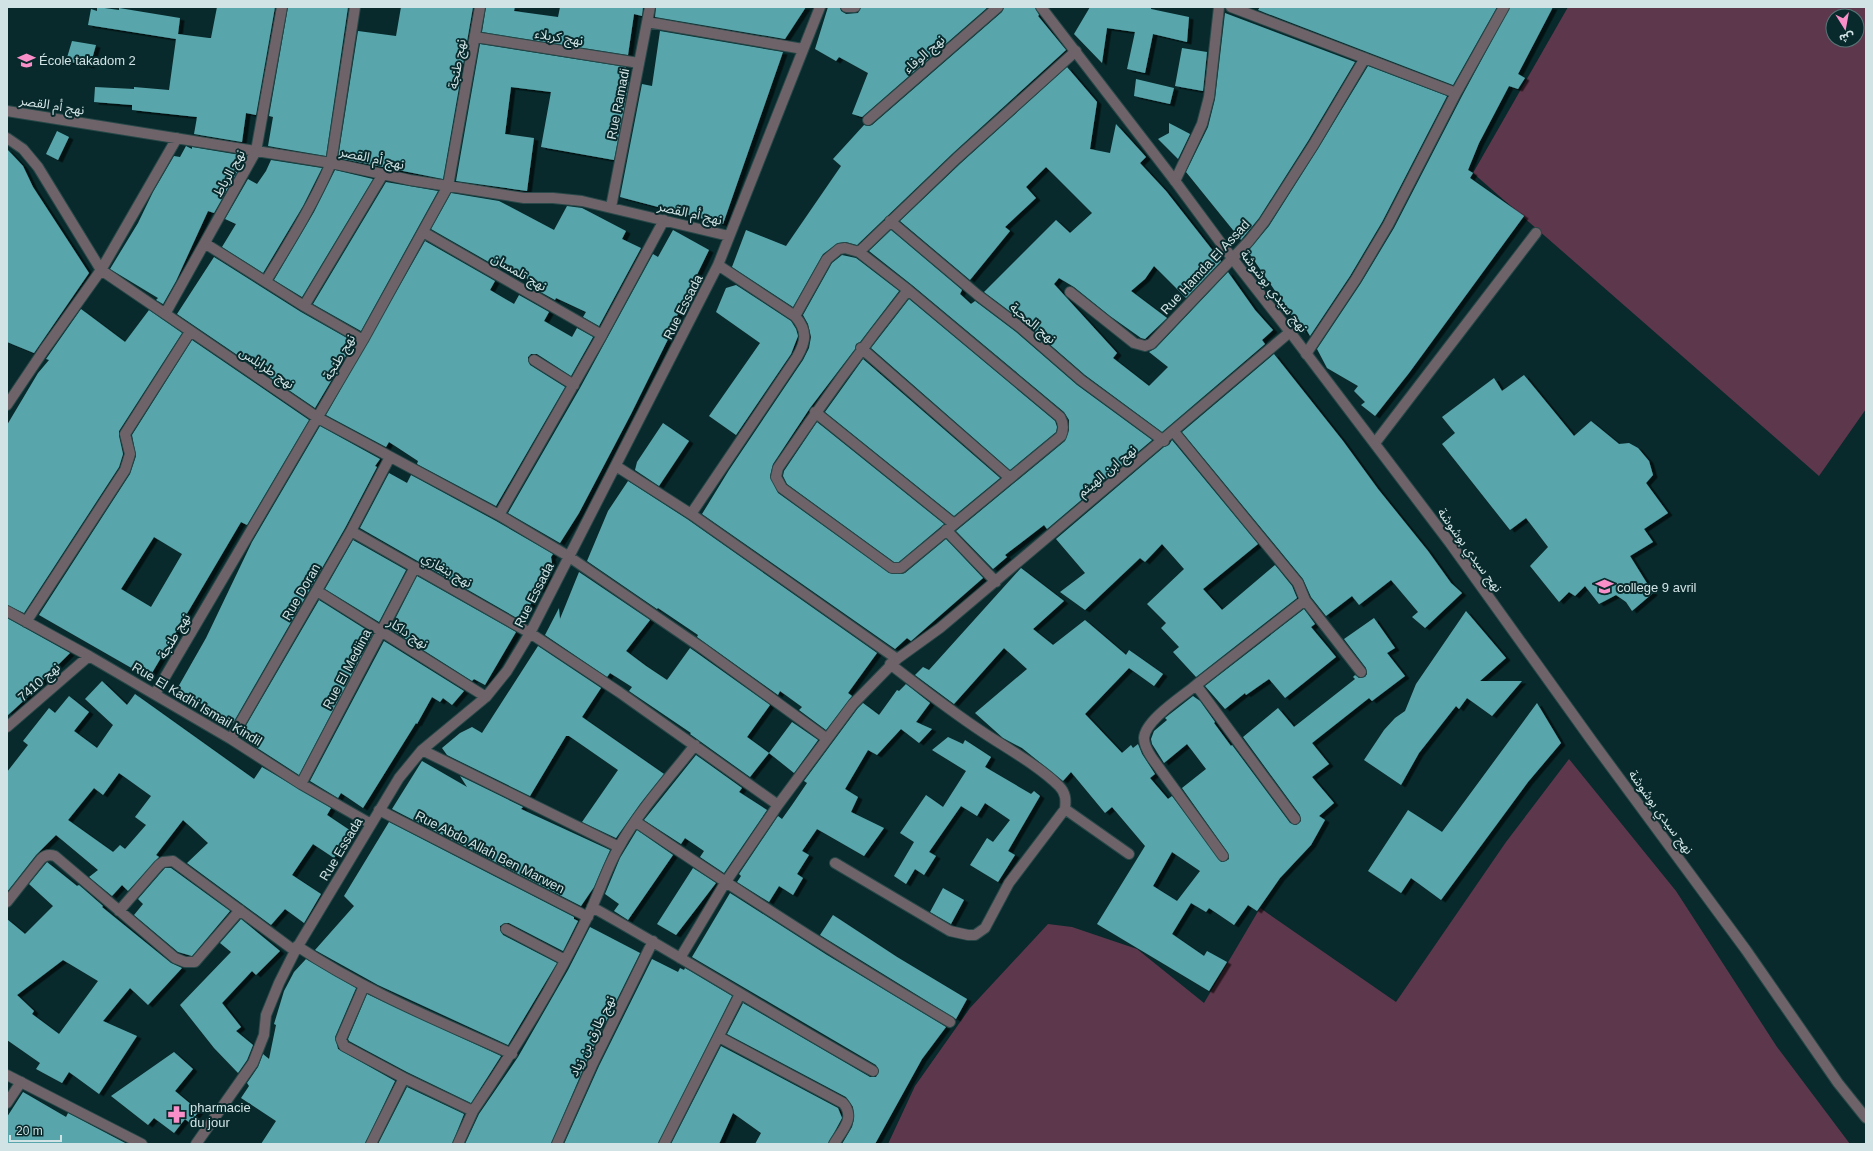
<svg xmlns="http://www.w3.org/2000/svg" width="1873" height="1151" font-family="Helvetica,'Noto Sans Arabic',sans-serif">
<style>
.green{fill:#5d374b;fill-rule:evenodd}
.building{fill:#58a6ac;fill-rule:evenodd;filter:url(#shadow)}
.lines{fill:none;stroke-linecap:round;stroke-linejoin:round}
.minor-casing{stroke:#284849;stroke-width:12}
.tertiary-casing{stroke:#284849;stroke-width:12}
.minor{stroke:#6e6368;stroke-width:10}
.tertiary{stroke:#6e6368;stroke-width:10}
.labels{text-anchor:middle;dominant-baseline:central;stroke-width:4;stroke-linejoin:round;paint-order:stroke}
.street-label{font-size:13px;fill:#d1e3e4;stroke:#082a2c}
.poi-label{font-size:13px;fill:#d1e3e4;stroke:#082a2c;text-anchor:start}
</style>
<defs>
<filter id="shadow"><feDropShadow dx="4.5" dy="2.5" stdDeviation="0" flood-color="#0009"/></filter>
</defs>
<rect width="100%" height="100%" fill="#082a2c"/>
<!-- green -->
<path class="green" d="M1568,7H1866V409L1819,476L1473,173ZM1833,16H1857V40H1833Z
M1569,759L1676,891L1777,1047L1850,1144H888L915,1086L970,1008L1048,924L1072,927L1137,949L1204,1003L1260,908L1396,1002L1506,842Z"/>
<!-- building -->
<path class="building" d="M97,7L119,10V8L180,18L178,34L209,38H211L217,7H275L256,115L246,113L242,142L194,134L197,117L132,110V105L94,102L95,87L134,89V87L169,90L176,39L88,25L91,9L97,11Z
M288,7H348L326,156L268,146L273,117L269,116Z
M401,7H473L443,179L338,158L358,31L396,36Z
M486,7H515L514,11L558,17L560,7H643L642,16L634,14L628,55L482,32Z
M656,7H806L785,39L655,17Z
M828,7H840L841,11L846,14L858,13L861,7H988L862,117L852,114L868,73L839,57L836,61L815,49Z
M1004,7H1035L1039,15L1038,16L1066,50L953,153L857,245L846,242L838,243L823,254L793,307L732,267L746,230L786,246L841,166L833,159L864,125L869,126L872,125L1002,12Z
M1090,7H1151V9L1189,17L1187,42L1153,34L1145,73L1127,69L1135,32L1107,28L1102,63L1074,34Z
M1260,7H1497L1453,85L1258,10Z
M1510,7H1553L1518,74L1525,78L1518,89L1509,86L1479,143L1468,170L1473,173L1470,178L1524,216L1409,373L1375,416L1361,405L1365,402L1354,391L1358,386L1327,368L1317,349L1361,283L1394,228L1462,96Z
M1225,13L1355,62L1308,141L1259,218L1241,240L1186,172L1208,127L1215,99Z
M660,31L783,52L723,224L620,197L642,84L652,86Z
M72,41L96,45L90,66L66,61Z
M480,44L626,67L623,80L629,82L614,160L541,147L551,92L511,87L505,134L534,138L527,191L456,181Z
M1182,48L1207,52L1203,91L1175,86Z
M1368,66L1447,96L1382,222L1350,276L1310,336L1306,329L1304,333L1249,253V250L1269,226L1319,147Z
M1067,67L1097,102L1090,149L1110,153L1116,124L1146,157L1140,163L1166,191L1221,261L1186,298L1154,266L1145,279L1131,291L1167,318L1145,339L1141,338L1110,316L1074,287L1059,278L1054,284L1117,353L1113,358L1149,386L1168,367L1149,352L1156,348L1228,272L1255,310L1273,330L1262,340L1265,344L1162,432L1085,375L1024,322L984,292L1056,220L1070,233L1092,213L1046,167L1026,187L1036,198L1005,227L1010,231L970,280L900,221L961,163Z
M1136,79L1174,88L1170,104L1134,96Z
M1169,123L1190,134L1178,159L1158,139L1169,133Z
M57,131L69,137L58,160L46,154Z
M186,146L192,149V147L240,155L234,171L237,172L214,213L208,211L176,281L163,304L156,300L158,298L110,269L138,223L153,192L174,156L180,157Z
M7,149L23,166L33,187L89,273L34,353L7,342Z
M271,160L322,168L303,206L263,273L222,247L236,224L225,219L248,179L257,184L266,171Z
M335,170L373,179L302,297L274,280L314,212Z
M386,182L438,191L361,331L313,304Z
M451,193L499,201L554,230L567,206L582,208L626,231L622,239L641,248L599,326L583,317L586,312L556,298L555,300L526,284L528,279L503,265L501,269L431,229Z
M673,230L709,250L673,324L675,325L631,414L579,513L560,543L508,513L580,388L653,254L658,257Z
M891,230L962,290L960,294L971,304L975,301L1016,332L1077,385L1152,440L1047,529L1044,525L1005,555L1007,557L993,569L956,531L1065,441L1069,430V420L1064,412L912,285L869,251Z
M425,241L495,281L490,290L514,304L519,295L549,312L544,321L572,337L577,328L593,337L571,376L537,354H531L528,357V360L530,365L565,387L496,506L417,464L418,461L389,442L386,447L326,415Z
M842,255L856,258L899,291L860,342L856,344L855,349L810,408L773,464L770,476L778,493L889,573L901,574L905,573L946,539L983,578L911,641L907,638L895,649L702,514L729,470L803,360L809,348L811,337L808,324L803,315L832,263Z
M214,257L301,312L354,342L315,408L177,314Z
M736,285L791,321L796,329L798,336L791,354L736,435L709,416L760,343L716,312L726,288Z
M909,299L1055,421L1057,427L1056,432L1010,470L871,348Z
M81,309L125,342L149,310L182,333L119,431V436L123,454L119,467L24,613L7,605V425L38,373L49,360L46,359Z
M192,340L309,420L247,525L241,522L149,678L39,615L37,618L130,474L136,456L132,435ZM154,537L182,554L151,607L121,589Z
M1274,354L1343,441L1378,489L1428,551L1451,583L1462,593L1425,628L1412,617L1418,612L1391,580L1359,605L1352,596L1326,616L1311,597L1303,579L1182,432Z
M863,359L1000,478L954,516L825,412Z
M1524,375L1574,436L1591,421L1619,444L1629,443L1638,448L1649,461L1653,475L1646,483L1668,513L1644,529L1653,542L1630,556L1653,593L1632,611L1626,602L1616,595L1599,604L1585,586L1575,596L1569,592L1559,602L1530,566L1548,547L1526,518L1510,530L1442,444L1455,433L1442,417L1494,378L1502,391Z
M817,422L944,524L899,562H894L787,484L783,476L784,471Z
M663,423L689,441L659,486L635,470L637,462Z
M320,426L380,459L375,466L377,467L345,528L233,723L177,689L206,638L252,542Z
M1172,440L1258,544L1203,589L1222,610L1275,565L1292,586L1297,598L1196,677L1173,652L1179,647L1161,628L1166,623L1147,604L1184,569L1162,544L1145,562L1140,558L1085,610L1060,592L1085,573L1056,539L1164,447L1169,445Z
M389,473L407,483L411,475L496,521L553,554L551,557L552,563L547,573L550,575L541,591L538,589L522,621L360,528Z
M628,481L687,519L877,653L848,693L852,696L826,730L799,710L802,707L780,691L778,695L697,637L698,635L658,608L657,609L587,561L608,511Z
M353,540L406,570L379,622L325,589Z
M1021,568L1064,601L1033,629L1053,645L1085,620L1126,655L1129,650L1163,674L1154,686L1129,668L1085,714L1122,753L1131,745L1133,748L1138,744L1142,754L1155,774L1150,778L1168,799L1172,796L1221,862L1226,861L1229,859L1228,853L1182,788L1206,769L1187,744L1164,763L1152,744L1151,739L1154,731L1167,720L1165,718L1170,714L1193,696L1200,701L1215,722L1214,723L1231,746L1232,745L1290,823L1296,825L1301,821L1300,815L1243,737L1278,708L1294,727L1355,679L1353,677L1355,675L1359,678L1365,677L1367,674L1366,668L1344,639L1374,618L1395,648L1387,653L1405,676L1372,701L1369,698L1312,743L1329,764L1312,777L1334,803L1319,816L1325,820L1311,845L1280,878L1257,911L1248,905L1234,925L1209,908L1206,912L1191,903L1172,934L1204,956L1207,951L1227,962L1209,991L1097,924L1145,846L1112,807L1105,813L1071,772L1063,781L1022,748L1003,738L975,713L1027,669L1004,648L954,704L915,675L923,667L929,670ZM1172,852L1200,871L1177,901L1153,886Z
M579,572L650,620L626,651L646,666L667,680L690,648L770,705L747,737L769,753L792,722L818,740L794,773L769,753L750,777L690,734L691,733L629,691L632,687L610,673L607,677L545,635L559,608L560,619Z
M417,576L516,632L485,685L474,679L472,681L390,629Z
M319,600L373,634L299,775L242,738L246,731L244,729Z
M1304,609L1315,624L1311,627L1336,657L1285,698L1269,679L1246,695L1245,693L1225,709L1205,686Z
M1466,611L1506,658L1480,681H1522L1492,716L1467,698L1459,709L1456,706L1419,753L1401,785L1364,760L1384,730L1395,718L1405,711L1416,684Z
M7,618L70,653L30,693L31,694L7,716Z
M384,641L464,691L452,705L443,698L440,702L432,697L417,724L416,723L363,808L341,793L338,798L310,781Z
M538,646L601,688L582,717L664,774L640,804L616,838L582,822L618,770L569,736H566L530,796L447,755L442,748L460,733L472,727L482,733Z
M102,681L127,705L135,694L254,779L262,767L331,808L327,815L351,831L334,858L313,844L292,875L321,894L304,923L285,909L271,925L187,863L208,843L183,820L156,855L159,857L128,891L122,885L112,896L89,877L98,870L56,835L36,855L7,892V772L28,745L23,741L49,708L55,713L69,696L89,712L74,731L97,748L113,725L85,699ZM119,773L151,796L135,817L146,825L125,849L120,845L113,852L68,820L94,788L103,795Z
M906,684L930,703L916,722L932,729L919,743L901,729L877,755L868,750L845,789L858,797L851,812L884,828L864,856L817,829L802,851L809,855L797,874L803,878L793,895L779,886L769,902L737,882L741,876L739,874L778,816L782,819L792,805L807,783L804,781L858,708L863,703L879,715L897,690L899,691Z
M1537,703L1561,743L1528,782L1441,900L1411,878L1401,893L1368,871L1408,810L1442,832Z
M948,737L963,744L965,740L991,757L985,767L1031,794L1034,791L1040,796L1008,851L1015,855L998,882L970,865L987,838L993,842L1010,820L985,803L977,816L961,806L929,852L936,856L924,875L915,869L906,884L894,876L914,842L900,833L926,795L943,807L966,771L932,750Z
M696,755L742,788L739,792L767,810L724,873L700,857L704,851L685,838L681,844L644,820Z
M422,761L467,787L460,776L523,807L521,809L610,850L594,887L581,906L392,809Z
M389,822L574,917V919L578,921L563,951L509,923H505L500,926V930L503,935L557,963L508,1045L378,985L315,950L354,906L344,896Z
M637,830L673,855L628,920L614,911L619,904L605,894L620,858Z
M47,862L77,886L79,885L103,906L102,907L171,963L182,968L148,1005L130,988L103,1021L137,1036L99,1094L69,1072L62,1083L36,1069L40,1063L7,1040V919L25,934L53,906L29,884ZM63,960L98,981L59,1034L32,1014L34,1011L17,995Z
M165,868H171L230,911L192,956L178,952L134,915L143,904L138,899Z
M693,868L716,883L676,935L657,924Z
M943,888L964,900L951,924L930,912Z
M730,893L827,955L946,1027L922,1059L875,1144H842L852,1127L854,1119L853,1107L846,1097L727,1034L743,1003L870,1077H876L879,1071L876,1065L692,957Z
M833,915L897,957L967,999L956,1019L820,935Z
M241,919L280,951L256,975L252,971L222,1003L241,1027L236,1031L253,1045L247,1060L238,1073L214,1048L180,1005L231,952L220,943Z
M590,927L640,953L587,1060L551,1144H465L479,1114L518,1057L568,970Z
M306,959L356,988L335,1037L338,1049L395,1081L365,1144H261L276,1121L241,1098L249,1086L247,1083L258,1067L263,1054L269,1059L276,1025L274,1024L284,991L294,972Z
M652,959L678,972L680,968L684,970L685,968L732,996L658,1144H564L599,1066Z
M367,994L501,1056L471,1103L407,1072L349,1041L348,1039Z
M721,1046L838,1108L842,1118L828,1144H755L761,1133L733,1113L719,1144H671Z
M174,1052L193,1069L175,1091L199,1111L190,1123L185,1119L174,1133L154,1118L148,1125L111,1096Z
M407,1087L464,1114L452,1144H378Z
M23,1092L66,1117L68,1113L127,1144H7V1117Z"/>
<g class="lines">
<defs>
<path id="minor" d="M846,7H855
M1231,7L1456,93
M647,22L803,49
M475,37L639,63
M7,111L331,163L410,180L524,198H553L582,201L729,236
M868,120L998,7
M7,138L23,149L38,167L101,270L318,418L499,515L568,556L702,648L826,738
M1175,181L1202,124L1209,97L1219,7
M611,207L650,7
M890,221L979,296L1020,327L1081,380L1164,441
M423,232L602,335
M206,244L304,306L363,340
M859,252L957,158L1076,51
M266,281C289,243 313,205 331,163L355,7
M1070,292L1134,343L1145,346L1151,344L1249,241L1264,222L1314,144L1365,58
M304,306L383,174
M165,314L256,151L282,7
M795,316L827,259L839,249L845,248L859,252L908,290L1060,417C1064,424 1064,429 1061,436L901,568H892L782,488L776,477L778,468C819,407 862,348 908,290
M861,348L1010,478
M1306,354L1356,279L1388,225L1456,93L1504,7
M534,360L574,385
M7,405L44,350L101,270L177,138
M815,412L954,524
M1174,432L1298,583L1305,600L1361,672
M1375,443L1536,233
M616,466L691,514L897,659L940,628L1290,332
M691,514L797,357C806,341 808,331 795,316L718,265
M499,515L602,335L664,220
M946,530L996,582
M351,531L530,633L619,692L778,805
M317,591L486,697
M7,611L89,656L231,739L301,784L371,824
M26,622L125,470L130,454L125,434L190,332
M890,664C921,688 952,712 984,733C1008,749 1039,766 1059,786C1066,793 1066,800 1065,809L1129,854
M1196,685C1183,696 1145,720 1144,738C1144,745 1148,752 1152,758L1223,856
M155,694L363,340L448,186L480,7
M7,727L89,656
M231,739L351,531L390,457
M422,750L619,847
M301,784L415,567
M379,810L588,917
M1295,819L1196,685L1305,600
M636,822C739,892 843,959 950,1022
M835,863L950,931L968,935H975L985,928L1009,883L1065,809
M7,902L41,859C45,855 49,854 55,856L175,958L185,962H195L240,910
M592,907C687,960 778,1018 873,1071
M119,911L159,865L163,862L173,861L295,951
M506,929L565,960
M297,946C364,991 439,1021 512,1054
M680,958L725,883L778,805L853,704L897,659
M364,986L341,1039L344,1046L404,1078L473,1111L458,1144
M719,1037L843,1103C856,1118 842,1130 834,1144
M7,1103L21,1082
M473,1111C515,1049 555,984 588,916C599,894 606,869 619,847C638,812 670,777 695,745
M196,1144L253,1063L264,1035L266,1015L279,983L295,951L399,778L422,750L486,697L507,671L530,633L718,265L820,7
M371,1144L404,1078
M557,1144L593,1063L653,941
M664,1144L740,994"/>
<path id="tertiary" d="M1041,7L1175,181L1232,258L1290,332L1450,543L1592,741L1746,950L1838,1083L1866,1118
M7,1075L142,1144"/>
</defs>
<!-- minor casing -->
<use href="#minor" class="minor-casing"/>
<!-- tertiary casing -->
<use href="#tertiary" class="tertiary-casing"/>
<!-- minor -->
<use href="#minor" class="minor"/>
<!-- tertiary -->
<use href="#tertiary" class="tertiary"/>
</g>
<!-- icons -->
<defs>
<symbol id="school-bare" viewBox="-9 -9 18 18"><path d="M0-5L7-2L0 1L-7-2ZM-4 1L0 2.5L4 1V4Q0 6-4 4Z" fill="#f98fc9" stroke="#082a2c" stroke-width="2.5" paint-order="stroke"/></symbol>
<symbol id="university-bare" viewBox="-9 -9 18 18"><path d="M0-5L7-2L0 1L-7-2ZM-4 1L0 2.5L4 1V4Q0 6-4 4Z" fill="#f98fc9" stroke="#082a2c" stroke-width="2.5" paint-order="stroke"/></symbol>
<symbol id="pharmacy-bare" viewBox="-9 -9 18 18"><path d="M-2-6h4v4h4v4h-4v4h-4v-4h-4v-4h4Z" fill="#f98fc9" stroke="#082a2c" stroke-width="2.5" paint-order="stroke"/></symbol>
</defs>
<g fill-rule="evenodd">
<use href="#school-bare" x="14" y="48" width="25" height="25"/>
<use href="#university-bare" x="1592" y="574" width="25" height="25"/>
<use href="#pharmacy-bare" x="164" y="1102" width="25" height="25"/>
</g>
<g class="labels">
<!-- street labels -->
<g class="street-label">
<text transform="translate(559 37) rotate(9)">نهج كربلاء</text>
<text transform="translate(924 54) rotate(-41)">نهج الوفاء</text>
<text transform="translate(457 64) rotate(-80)">نهج طنجة</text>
<text transform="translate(618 104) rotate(-79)">Rue Ramadi</text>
<text transform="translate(52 105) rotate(9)">نهج أم القصر</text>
<text transform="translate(372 158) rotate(12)">نهج أم القصر</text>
<text transform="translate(229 173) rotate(-61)">نهج الرباط</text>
<text transform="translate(690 213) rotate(13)">نهج أم القصر</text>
<text transform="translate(1205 267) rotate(-47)">Rue Hamda El Assad</text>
<text transform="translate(519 272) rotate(30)">نهج تلمسان</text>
<text transform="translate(1274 291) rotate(52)">نهج سيدي بوشوشة</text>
<text transform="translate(683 307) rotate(-63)">Rue Essada</text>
<text transform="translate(1033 323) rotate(40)">نهج المحبة</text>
<text transform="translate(339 357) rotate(-60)">نهج طنجة</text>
<text transform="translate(267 368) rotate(34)">نهج طرابلس</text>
<text transform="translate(1107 471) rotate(-40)">نهج ابن الهيثم</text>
<text transform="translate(1470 550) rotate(54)">نهج سيدي بوشوشة</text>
<text transform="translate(447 570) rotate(30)">نهج بنغازي</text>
<text transform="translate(301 592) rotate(-60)">Rue Doran</text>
<text transform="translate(534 595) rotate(-63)">Rue Essada</text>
<text transform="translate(408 633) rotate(33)">نهج داكار</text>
<text transform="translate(174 636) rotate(-59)">نهج طنجة</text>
<text transform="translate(347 669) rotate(-62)">Rue El Mediina</text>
<text transform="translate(39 682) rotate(-41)">نهج 7410</text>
<text transform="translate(197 704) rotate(31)">Rue El Kadhi Ismail Kindil</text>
<text transform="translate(1661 812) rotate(54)">نهج سيدي بوشوشة</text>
<text transform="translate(341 849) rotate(-59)">Rue Essada</text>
<text transform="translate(490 852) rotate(27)">Rue Abdo Allah Ben Marwen</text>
<text transform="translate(592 1036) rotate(-64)">نهج طارق بن زياد</text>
</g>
<!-- poi labels -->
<g class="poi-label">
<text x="39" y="60">École takadom 2</text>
<text x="1617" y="587">college 9 avril</text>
<text x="190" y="1107">pharmacie<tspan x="190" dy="15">du jour</tspan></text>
</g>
</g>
<!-- border -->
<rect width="1873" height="1151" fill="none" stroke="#d1e3e4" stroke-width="16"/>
<!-- north arrow -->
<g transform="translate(1845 28) rotate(169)"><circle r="19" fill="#082a2c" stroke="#587476"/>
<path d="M0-3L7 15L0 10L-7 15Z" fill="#f98fc9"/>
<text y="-6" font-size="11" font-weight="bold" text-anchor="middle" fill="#d1e3e4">ش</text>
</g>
<!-- scale -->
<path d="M10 1135v6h51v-6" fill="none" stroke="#d1e3e4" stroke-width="2"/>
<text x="16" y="1135" font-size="12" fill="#d1e3e4" stroke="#082a2c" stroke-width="3" paint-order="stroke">20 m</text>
</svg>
